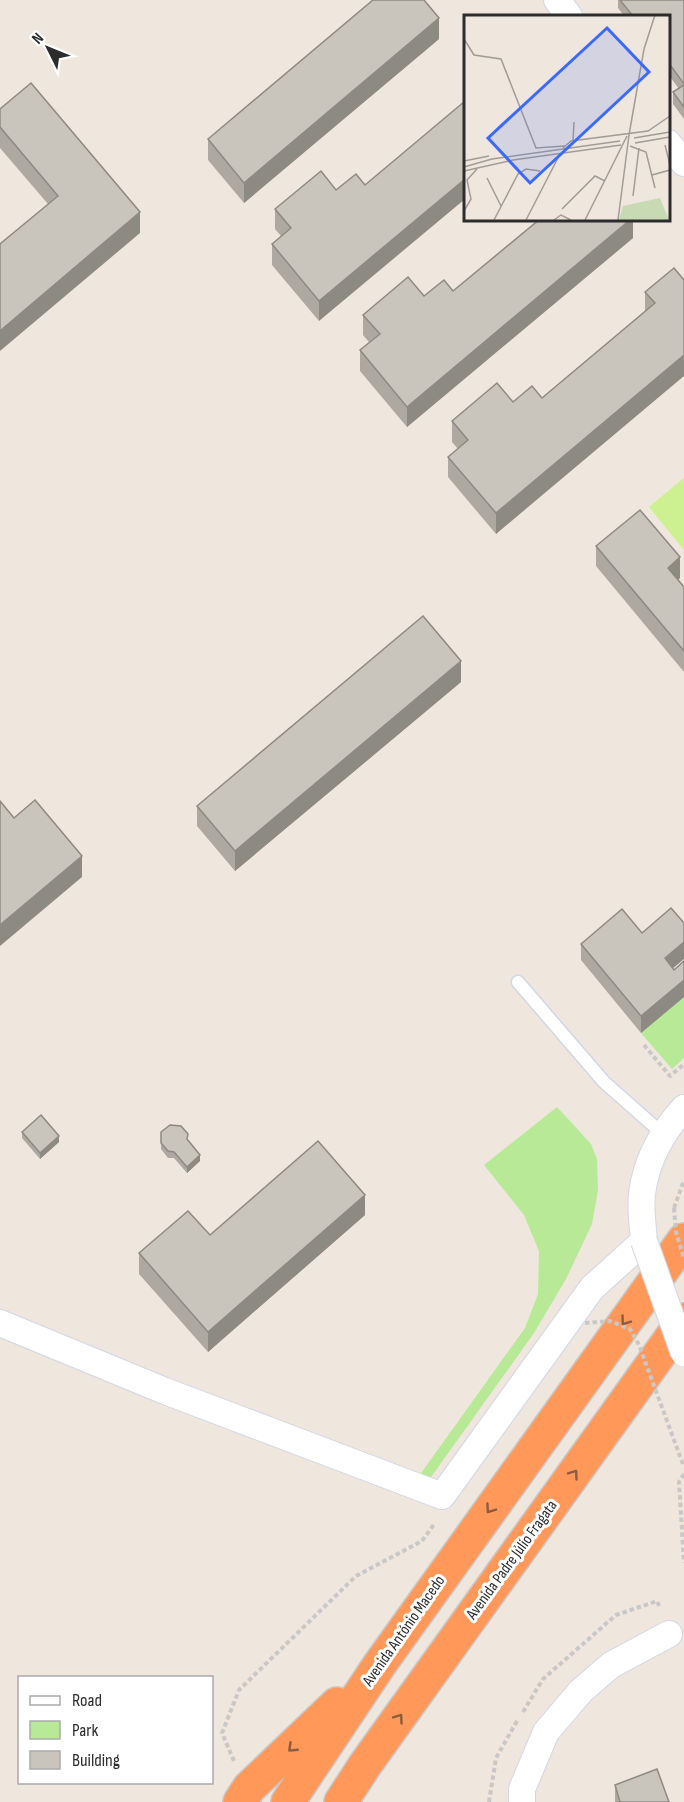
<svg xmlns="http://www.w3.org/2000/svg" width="684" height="1802" font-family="'Sofia Sans Condensed',sans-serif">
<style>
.green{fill:#b7e996}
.pitch{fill:#cdf191}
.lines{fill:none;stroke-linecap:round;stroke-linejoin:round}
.lane-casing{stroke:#d2d7e6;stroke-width:15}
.street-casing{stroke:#d2d7e6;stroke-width:28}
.highway-casing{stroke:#c8c8c8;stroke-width:36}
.path{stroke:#c8c8c8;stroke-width:4;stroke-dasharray:4.5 3;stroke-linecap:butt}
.lane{stroke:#fff;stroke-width:12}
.street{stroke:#fff;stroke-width:26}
.highway{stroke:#ff9858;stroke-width:33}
.street-bridge-casing{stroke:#d2d7e6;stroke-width:28;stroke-linecap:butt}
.path-bridge{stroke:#c8c8c8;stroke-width:4;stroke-dasharray:4.5 3;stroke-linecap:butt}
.street-bridge{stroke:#fff;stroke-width:26}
.wall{fill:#ada9a2}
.shaded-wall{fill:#8d8a84}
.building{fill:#c9c5bc;stroke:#8d8a84;stroke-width:1.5}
.oneway{stroke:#8b5d40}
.labels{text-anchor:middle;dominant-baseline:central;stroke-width:6;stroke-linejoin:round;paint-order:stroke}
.street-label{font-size:16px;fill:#2c2c2c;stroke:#fff}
.inset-road{fill:none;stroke:#a19c96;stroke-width:1.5}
.view{fill:#3a69ff;fill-opacity:0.15;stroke:#3a69ff;stroke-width:3}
.inset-edge{fill:none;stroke:#2c2c2c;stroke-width:3}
</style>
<rect width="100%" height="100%" fill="#efe6dd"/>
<!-- green -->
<path class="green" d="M684,997V1058L672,1069L641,1033Z
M557,1107L591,1144L597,1159L598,1190L592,1224L566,1279L534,1333L429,1480L419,1476L525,1328L538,1294L539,1251L524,1215L484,1165Z"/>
<!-- pitch -->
<path class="pitch" d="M684,478V550L649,507Z"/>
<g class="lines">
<defs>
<path id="lane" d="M518,982L604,1082L664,1135"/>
<path id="street" d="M557,0L569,16
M668,143L684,163
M0,1323L165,1391L442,1496L592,1288L644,1241C643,1226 640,1209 642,1194C646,1162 662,1132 684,1108
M522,1802V1789L546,1732L581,1691L611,1665L669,1634"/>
<path id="highway" d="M240,1802L249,1788L337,1704
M288,1802L380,1664L684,1240
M341,1802L365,1765L684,1320"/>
</defs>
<!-- lane casing -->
<use href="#lane" class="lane-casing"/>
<!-- street casing -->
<use href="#street" class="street-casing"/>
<!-- highway casing -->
<use href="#highway" class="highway-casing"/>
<!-- path -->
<path class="path" d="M644,1045L670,1076L684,1064
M674,1208L684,1180
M684,1474L679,1482L684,1563
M523,1712L543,1679L616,1615L657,1601L660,1608
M234,1761L222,1733L239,1690L356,1576L422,1541L435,1523
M489,1802L496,1758L517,1721"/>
<!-- lane -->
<use href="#lane" class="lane"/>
<!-- street -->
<use href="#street" class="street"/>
<!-- highway -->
<use href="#highway" class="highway"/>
<defs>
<path id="street-bridge" d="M644,1241L684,1353"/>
</defs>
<!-- street-bridge casing -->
<use href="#street-bridge" class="street-bridge-casing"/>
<!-- path-bridge -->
<path class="path-bridge" d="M674,1208L676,1232L684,1258
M585,1323L610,1321L630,1329L639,1345L684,1467"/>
<!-- street-bridge -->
<use href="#street-bridge" class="street-bridge"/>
</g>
<!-- wall -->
<path class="wall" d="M618,0H684V119L673,104V92L679,89L668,74V16H624L618,8Z
M439,39L244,203L208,160V139Z
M0,109L140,233L48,204L0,148Z
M336,190L319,321L272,265V244L281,236L275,229V209Z
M633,219V238L407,427L360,371V350L369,342L363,335V315L424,296L453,291Z
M684,280L496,534L448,477V457L458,449L452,442V421L513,402L542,398L645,311V292Z
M596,546L680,578L678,580L684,587V672L596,566Z
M461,682L235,871L197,826V806Z
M581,944L673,968L674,970L684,961V997L641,1033L581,960Z
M22,1132L59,1142L40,1159L22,1138Z
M161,1132L187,1139L200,1161L187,1173L174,1158H168L161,1149Z
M365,1215L208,1352L139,1274V1253L210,1235Z
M615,1785L669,1802H615Z"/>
<!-- shaded-wall -->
<path class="shaded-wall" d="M439,18V39L244,203V183Z
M465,179V199L319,321V301Z
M140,212V233L0,351V331Z
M631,219H633V238L407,427V407Z
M684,355V376L496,534V513Z
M680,557V578L668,588V568Z
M461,661V682L235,871V851Z
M82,856V877L0,946V925Z
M684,942V959L665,975V958Z
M684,980V997L641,1033V1016Z
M59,1136V1142L40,1159V1153Z
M200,1155V1161L187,1173V1167Z
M365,1195V1215L208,1352V1332Z"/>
<!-- building -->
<path class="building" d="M373,0H424L439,18L244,183L208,139Z
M620,0H684V84L668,62V16H633Z
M31,83L140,212L0,331V244L58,196L0,127V109Z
M684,85V107L673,92Z
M465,101V179L319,301L272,244L291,228L275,209L321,171L336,190L356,174L365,185Z
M540,219H631L407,407L360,350L380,334L363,315L408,277L424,296L444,280L453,291Z
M674,268L684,280V355L496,513L448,457L468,440L452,421L497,383L513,402L532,386L542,398L655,303L645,292Z
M640,510L680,557L668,568L684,587V651L596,546Z
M423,616L461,661L235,851L197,806Z
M35,800L82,856L0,925V801L14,818Z
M671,908L684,923V942L665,958L674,970L684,961V980L641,1016L581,944L622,909L642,933Z
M41,1115L59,1136L40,1153L22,1132Z
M170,1125L181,1126L188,1134L187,1139L200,1155L187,1167L174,1152L168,1151L161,1143V1132Z
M318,1141L365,1195L208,1332L139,1253L188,1211L210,1235Z
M657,1769L669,1802H620L615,1785Z"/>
<!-- one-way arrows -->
<defs><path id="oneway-chevron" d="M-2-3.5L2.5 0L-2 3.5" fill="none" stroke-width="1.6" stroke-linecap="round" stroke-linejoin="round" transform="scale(1.5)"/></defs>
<g class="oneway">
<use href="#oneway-chevron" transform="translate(625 1321) rotate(126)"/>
<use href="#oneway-chevron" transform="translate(574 1474) rotate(-54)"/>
<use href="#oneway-chevron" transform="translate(490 1509) rotate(125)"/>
<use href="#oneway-chevron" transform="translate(399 1718) rotate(-54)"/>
<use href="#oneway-chevron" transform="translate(292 1748) rotate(136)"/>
</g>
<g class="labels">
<!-- street labels -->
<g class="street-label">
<text transform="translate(512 1560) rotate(-54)">Avenida Padre Júlio Fragata</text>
<text transform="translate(404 1631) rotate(-55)">Avenida António Macedo</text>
</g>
</g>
<!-- overview -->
<g transform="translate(464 15)">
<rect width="206" height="206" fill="#efe6dd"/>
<path d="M196,183L205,205H155L159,191Z" fill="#c8dab3"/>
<path class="inset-road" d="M0,24L10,40L37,44L72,133L101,131M165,120L180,34L191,0M170,123L206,117M109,126L110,107M171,128L206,122M201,130L206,150M166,131L182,137L191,173M99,133L107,126L184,116L206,101M0,146L25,141M0,152L28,144L156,126M0,156L49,145L157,130M188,160L206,155M23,163L37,191M169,181L175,133M98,194L131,161L141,166M0,196L7,184L3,165L13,154M30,205L54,159L62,154L76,156M62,205L96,139M90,205L97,200L107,205M121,205L163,121M154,205L165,120"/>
<path class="view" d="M143,13L185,57L66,168L24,123Z"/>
<rect width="206" height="206" class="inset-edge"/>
</g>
<!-- legend -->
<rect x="18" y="1676" width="195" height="108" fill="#ffffff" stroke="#ababab" stroke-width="1.5"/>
<rect x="30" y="1696" width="30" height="9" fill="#ffffff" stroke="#ababab" stroke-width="1.5"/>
<text x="72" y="1706" font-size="18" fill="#2c2c2c">Road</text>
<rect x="30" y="1721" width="30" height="18" fill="#b7e996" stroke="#ababab" stroke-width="1.5"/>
<text x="72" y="1736" font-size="18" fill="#2c2c2c">Park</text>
<rect x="30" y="1751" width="30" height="18" fill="#c9c5bc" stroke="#ababab" stroke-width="1.5"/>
<text x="72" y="1766" font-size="18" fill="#2c2c2c">Building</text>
<!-- north arrow -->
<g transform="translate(48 48) rotate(313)" stroke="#ffffff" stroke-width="4.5" paint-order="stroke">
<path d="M0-4.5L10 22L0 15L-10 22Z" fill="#2c2c2c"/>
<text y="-9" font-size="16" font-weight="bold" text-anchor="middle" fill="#2c2c2c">N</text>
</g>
</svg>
